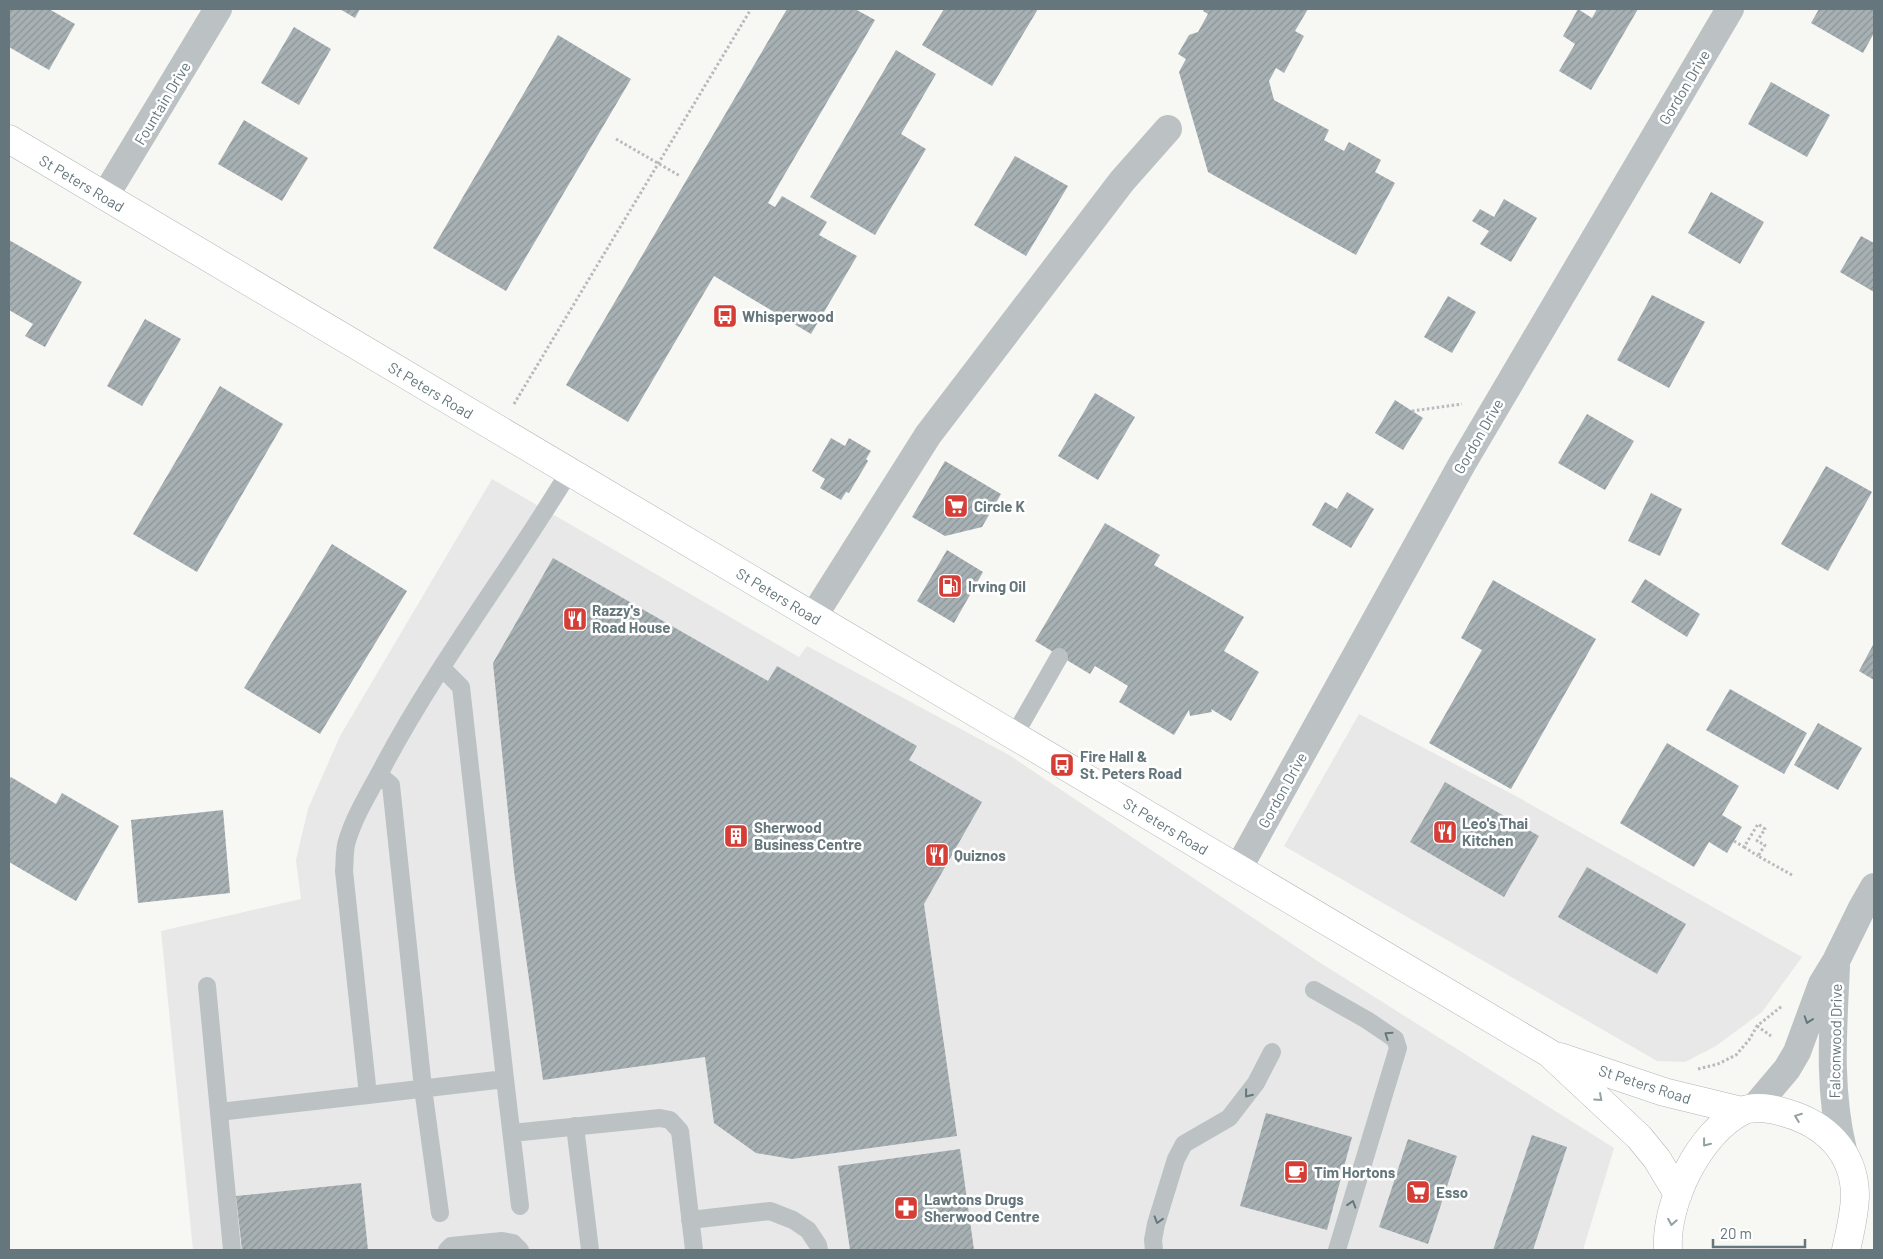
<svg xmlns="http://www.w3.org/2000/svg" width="1883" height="1259" font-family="Barlow,sans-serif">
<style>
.built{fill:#e8e8e8}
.building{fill:url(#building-hatch)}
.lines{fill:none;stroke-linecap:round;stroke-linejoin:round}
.primary-casing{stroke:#b0b6b9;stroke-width:29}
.path{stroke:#b7bbbd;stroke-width:3;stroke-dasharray:2.5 2.5;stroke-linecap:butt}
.service{stroke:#bcc2c4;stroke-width:18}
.minor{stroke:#bcc2c4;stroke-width:28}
.tertiary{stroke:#bcc2c4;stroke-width:28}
.primary{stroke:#fff;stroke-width:28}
.oneway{stroke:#65777d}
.oneway2{stroke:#93a0a4}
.labels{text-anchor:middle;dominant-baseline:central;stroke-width:5;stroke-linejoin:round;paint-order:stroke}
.street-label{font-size:15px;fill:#65777d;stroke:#fff}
.poi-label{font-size:15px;font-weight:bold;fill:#65777d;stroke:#fff;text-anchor:start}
</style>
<defs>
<pattern id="building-hatch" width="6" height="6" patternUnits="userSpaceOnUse" patternTransform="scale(1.25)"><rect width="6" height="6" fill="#a7b0b3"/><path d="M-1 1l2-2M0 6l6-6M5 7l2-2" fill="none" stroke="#8c9497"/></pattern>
</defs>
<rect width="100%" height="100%" fill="#f7f7f4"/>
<!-- built -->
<path class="built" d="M492,479L799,657L807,646L1009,755L1319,962L1614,1148L1583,1250H193L161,931L301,899L296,860L308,809L340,736Z
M1359,714L1512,794L1802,957L1762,1012L1716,1046L1685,1062L1657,1061L1284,846Z"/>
<!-- building -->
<path class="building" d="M9,9H49L75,24L49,70L9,47Z
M340,9H360L355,18Z
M787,9H855L875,20L768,203L775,207L782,196L827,222L819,235L857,256L811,334L714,276L628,422L566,385Z
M944,9H1038L992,86L922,45Z
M1205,9H1308L1295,31L1304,36L1284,73L1276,68L1269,81L1274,100L1329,130L1324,140L1344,151L1349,142L1381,160L1375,172L1395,183L1356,255L1208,172L1179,72L1186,59L1178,54L1189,35L1198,32L1208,14L1203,11Z
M1578,9L1592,18L1597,9H1638L1591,90L1559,71L1575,44L1563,36Z
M1819,9H1874V33L1863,53L1811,23Z
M294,27L331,49L299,105L261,83Z
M558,35L631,79L506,291L433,248Z
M896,50L936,74L901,134L926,149L875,235L810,197Z
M1771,82L1830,115L1807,157L1748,124Z
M244,120L308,158L282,201L218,164Z
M1015,156L1068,186L1026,256L974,225Z
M1711,192L1764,222L1740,264L1688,233Z
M1504,199L1537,218L1511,262L1480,244L1489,231L1472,221L1480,209L1494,217Z
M1861,236L1874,243V292L1840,272Z
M9,240L82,282L45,347L25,336L33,324L9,310Z
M1652,295L1705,322L1669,388L1617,360Z
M1448,296L1476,312L1452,353L1424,337Z
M145,319L181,339L142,406L107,386Z
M220,386L283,424L197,572L133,534Z
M1095,393L1135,417L1098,480L1058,456Z
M1395,400L1423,418L1403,450L1375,433Z
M1587,414L1634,441L1605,490L1558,463Z
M831,438L845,446L849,438L871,451L866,459L868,461L849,493L846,492L841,500L820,488L825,479L812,471Z
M945,461L1001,494L982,527L945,536L912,517Z
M1826,466L1872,492L1828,571L1781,544Z
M1347,492L1374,509L1351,548L1312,525L1325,502L1337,509Z
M1651,493L1682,509L1660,556L1628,541Z
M1105,523L1160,555L1154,565L1244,617L1224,651L1259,672L1231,721L1211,709L1212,712L1190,716L1189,710L1174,735L1119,702L1128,686L1095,666L1090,674L1035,641Z
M332,544L407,591L320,734L244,688Z
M947,550L983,572L954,623L917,601Z
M553,558L768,681L777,666L917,746L909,760L982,802L924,904L957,1136L792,1159L756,1153L714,1123L705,1057L543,1080L514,871L493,663Z
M1645,579L1700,614L1687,637L1631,602Z
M1493,580L1596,639L1511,789L1429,743L1482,650L1461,638Z
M1874,643V680L1859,671Z
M1730,689L1807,733L1784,774L1706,730Z
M1818,723L1862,748L1838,790L1794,765Z
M1667,743L1739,786L1722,815L1742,827L1727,853L1709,842L1694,867L1620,823Z
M11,777L56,804L62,793L119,826L76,901L9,862V780Z
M1445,782L1539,836L1504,897L1410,842Z
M223,810L230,893L138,903L131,820Z
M1587,867L1686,924L1657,974L1558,917Z
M1266,1113L1352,1137L1327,1230L1240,1206Z
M1532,1135L1567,1147L1533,1250H1493Z
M1408,1139L1457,1156L1428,1244L1379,1227Z
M960,1149L974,1250H850L838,1166Z
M361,1183L368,1250H242L236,1196Z"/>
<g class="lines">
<defs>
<path id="primary" d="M9,139L1549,1053L1639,1137L1657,1159L1678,1194
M1560,1057L1664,1092L1742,1111
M1668,1250C1665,1203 1699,1133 1742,1111C1754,1105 1774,1109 1786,1113C1825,1124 1854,1152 1855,1194C1855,1213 1850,1232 1846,1250"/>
</defs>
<!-- primary casing -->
<use href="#primary" class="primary-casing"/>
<!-- path -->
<path class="path" d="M616,139L680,176
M514,404L751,9
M1412,411L1462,404
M1734,841L1744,847L1758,824L1765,829L1757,841L1765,845L1758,856L1792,875
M1744,847L1758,856
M1757,1026L1771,1036
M1698,1069L1718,1064L1736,1055L1749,1040L1757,1026L1782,1006"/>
<!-- service -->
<path class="service" d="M442,668L461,687L505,1079L368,1095L344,871C345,861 344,850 347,841C355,814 372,788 385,763C439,662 510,570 569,472
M1014,736L1059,657
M379,775L391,785L423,1088L440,1213
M207,986L232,1250
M1314,990L1367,1020L1395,1039L1398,1048L1337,1250
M505,1079L520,1206
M219,1112L368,1095
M575,1126L590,1250
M512,1133L660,1118L670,1120L680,1131L694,1250
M690,1220L770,1211L793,1220L808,1230L818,1245L819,1250
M447,1250L451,1246L502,1241L513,1243L520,1250
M1154,1250L1153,1240L1156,1224L1176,1159L1184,1144L1229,1118L1256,1083L1272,1052"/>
<!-- minor -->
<path class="minor" d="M105,196L218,9
M813,617L928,435L1122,181L1168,129
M1238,869L1462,464L1730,9"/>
<!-- tertiary -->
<path class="tertiary" d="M1836,967C1833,1029 1828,1089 1843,1150
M1754,1108L1787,1069L1797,1052L1822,984L1836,961L1862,908L1874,887"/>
<!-- primary -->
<use href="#primary" class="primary"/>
</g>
<!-- one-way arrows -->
<defs><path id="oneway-chevron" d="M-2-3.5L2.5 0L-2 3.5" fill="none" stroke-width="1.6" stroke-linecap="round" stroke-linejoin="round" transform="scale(1.25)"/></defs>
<g class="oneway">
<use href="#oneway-chevron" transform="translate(1808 1020) rotate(109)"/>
<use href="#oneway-chevron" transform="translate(1388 1035) rotate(-146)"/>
<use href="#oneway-chevron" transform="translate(1248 1094) rotate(129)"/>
<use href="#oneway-chevron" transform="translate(1352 1204) rotate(-73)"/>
<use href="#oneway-chevron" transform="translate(1158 1220) rotate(107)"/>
</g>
<g class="oneway2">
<use href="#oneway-chevron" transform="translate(1599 1098) rotate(42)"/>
<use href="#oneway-chevron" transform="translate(1798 1117) rotate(-159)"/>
<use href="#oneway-chevron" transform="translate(1706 1143) rotate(128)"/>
<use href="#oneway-chevron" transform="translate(1672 1222) rotate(100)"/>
</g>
<!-- icons -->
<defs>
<symbol id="bus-square" viewBox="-11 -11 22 22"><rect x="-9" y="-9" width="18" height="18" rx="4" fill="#d53e37" stroke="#fff"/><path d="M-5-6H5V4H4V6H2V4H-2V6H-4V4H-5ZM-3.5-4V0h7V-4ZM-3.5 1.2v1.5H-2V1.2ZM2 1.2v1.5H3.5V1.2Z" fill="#fff"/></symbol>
<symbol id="supermarket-square" viewBox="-11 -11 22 22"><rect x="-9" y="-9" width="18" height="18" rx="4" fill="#d53e37" stroke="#fff"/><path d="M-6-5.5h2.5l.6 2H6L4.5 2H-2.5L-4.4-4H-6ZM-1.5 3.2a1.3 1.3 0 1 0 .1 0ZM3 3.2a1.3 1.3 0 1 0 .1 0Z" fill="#fff"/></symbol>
<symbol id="fuel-square" viewBox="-11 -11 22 22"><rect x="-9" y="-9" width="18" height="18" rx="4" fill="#d53e37" stroke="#fff"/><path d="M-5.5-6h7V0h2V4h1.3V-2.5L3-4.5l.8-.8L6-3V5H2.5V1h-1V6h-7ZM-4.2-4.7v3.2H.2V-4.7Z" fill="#fff"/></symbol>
<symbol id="restaurant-square" viewBox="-11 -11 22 22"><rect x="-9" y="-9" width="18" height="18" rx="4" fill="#d53e37" stroke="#fff"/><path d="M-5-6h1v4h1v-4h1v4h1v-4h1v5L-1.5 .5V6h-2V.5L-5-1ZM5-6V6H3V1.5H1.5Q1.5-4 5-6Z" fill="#fff"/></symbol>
<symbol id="building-square" viewBox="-11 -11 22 22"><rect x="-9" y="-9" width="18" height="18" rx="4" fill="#d53e37" stroke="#fff"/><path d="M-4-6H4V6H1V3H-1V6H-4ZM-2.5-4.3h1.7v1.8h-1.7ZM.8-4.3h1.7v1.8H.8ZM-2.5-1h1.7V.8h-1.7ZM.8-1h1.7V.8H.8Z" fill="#fff"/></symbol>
<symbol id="cafe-square" viewBox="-11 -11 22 22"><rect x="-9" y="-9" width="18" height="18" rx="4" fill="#d53e37" stroke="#fff"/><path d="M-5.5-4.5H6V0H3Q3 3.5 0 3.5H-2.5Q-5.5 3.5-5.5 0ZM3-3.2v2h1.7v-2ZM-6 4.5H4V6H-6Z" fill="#fff"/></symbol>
<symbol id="pharmacy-square" viewBox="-11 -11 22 22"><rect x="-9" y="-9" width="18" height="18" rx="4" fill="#d53e37" stroke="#fff"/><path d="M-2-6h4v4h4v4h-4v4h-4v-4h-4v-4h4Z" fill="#fff"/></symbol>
</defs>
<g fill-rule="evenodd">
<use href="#bus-square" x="711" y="302" width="28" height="28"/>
<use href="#supermarket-square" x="942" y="492" width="28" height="28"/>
<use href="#fuel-square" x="936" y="572" width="28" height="28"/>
<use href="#restaurant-square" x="561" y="605" width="28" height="28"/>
<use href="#bus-square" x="1048" y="751" width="28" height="28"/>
<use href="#restaurant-square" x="1431" y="818" width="28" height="28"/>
<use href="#building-square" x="722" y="822" width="28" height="28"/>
<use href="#restaurant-square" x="923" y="841" width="28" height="28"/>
<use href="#cafe-square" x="1282" y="1158" width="28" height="28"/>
<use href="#supermarket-square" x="1404" y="1178" width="28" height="28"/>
<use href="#pharmacy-square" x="892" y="1194" width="28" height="28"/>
</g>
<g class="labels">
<!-- street labels -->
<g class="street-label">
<text transform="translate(1684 87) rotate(-59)">Gordon Drive</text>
<text transform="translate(162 103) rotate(-59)">Fountain Drive</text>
<text transform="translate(82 183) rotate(31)">St Peters Road</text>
<text transform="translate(431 390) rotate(31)">St Peters Road</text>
<text transform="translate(1478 436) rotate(-60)">Gordon Drive</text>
<text transform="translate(779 596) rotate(31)">St Peters Road</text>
<text transform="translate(1282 790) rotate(-61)">Gordon Drive</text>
<text transform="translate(1166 826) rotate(31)">St Peters Road</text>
<text transform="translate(1835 1041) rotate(-89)">Falconwood Drive</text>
<text transform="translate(1645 1084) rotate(18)">St Peters Road</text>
</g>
<!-- poi labels -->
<g class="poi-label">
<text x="742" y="316">Whisperwood</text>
<text x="974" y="506">Circle K</text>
<text x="968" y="586">Irving Oil</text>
<text x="592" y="610">Razzy's<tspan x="592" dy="17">Road House</tspan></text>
<text x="1080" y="756">Fire Hall &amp;<tspan x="1080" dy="17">St. Peters Road</tspan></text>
<text x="1462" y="823">Leo's Thai<tspan x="1462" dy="17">Kitchen</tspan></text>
<text x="754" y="827">Sherwood<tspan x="754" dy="17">Business Centre</tspan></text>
<text x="954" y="855">Quiznos</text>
<text x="1314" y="1172">Tim Hortons</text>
<text x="1436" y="1192">Esso</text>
<text x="924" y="1199">Lawtons Drugs<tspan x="924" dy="17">Sherwood Centre</tspan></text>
</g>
</g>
<!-- border -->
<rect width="1883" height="1259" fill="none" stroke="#65777d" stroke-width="20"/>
<!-- scale -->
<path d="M1713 1239v8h92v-8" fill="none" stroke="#65777d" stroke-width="2.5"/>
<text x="1720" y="1239" font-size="15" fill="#65777d" stroke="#ffffff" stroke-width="4" paint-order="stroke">20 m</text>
</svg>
